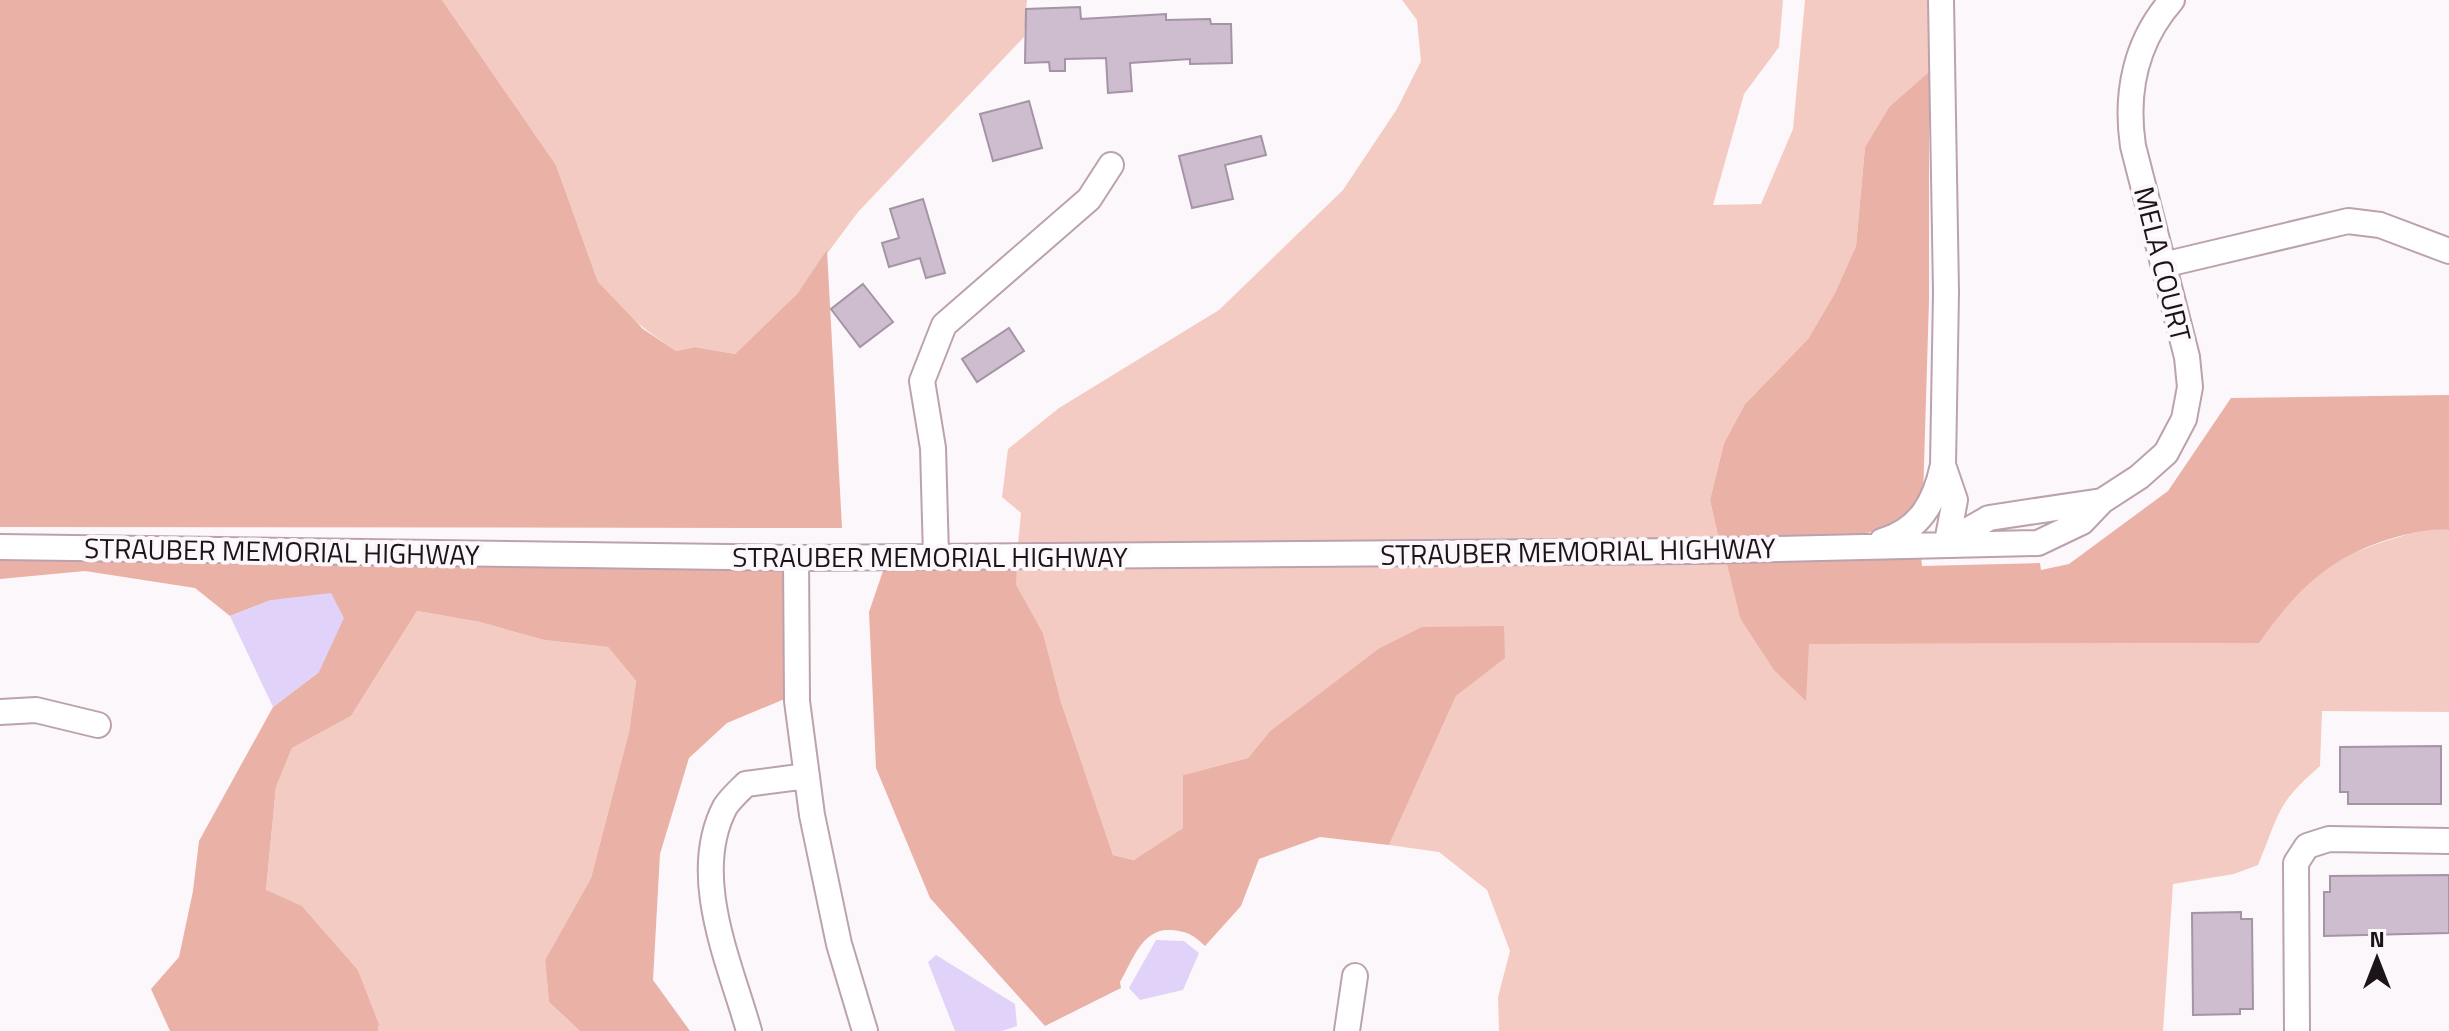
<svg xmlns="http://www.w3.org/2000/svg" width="2449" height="1031" font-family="'Titillium Web',sans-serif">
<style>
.green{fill:#f4cbc2}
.forest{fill:#eab1a6}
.water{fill:#e1d2f9}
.building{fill:#cebccf;stroke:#a593a6;stroke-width:2}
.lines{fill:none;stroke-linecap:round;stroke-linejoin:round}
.minor-casing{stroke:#bba2ae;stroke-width:28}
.minor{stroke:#fff;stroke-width:24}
.labels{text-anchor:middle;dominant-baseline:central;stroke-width:8;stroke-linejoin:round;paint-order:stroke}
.street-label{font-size:28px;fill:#1d1419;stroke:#fcf7fa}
</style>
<rect width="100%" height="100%" fill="#fcf7fa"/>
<!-- green -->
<path class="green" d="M442,0H1027L1024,37L858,212L797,294L735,354L695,347L676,351C646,331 620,311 598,282L556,165Z
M1402,0H1783L1779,47L1744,94L1713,205L1761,204L1793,129L1805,0H1931L1933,69L1889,107L1865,147L1856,246L1835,293L1808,339L1745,404L1724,443L1710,500L1719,540L1018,544L1021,513L1002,497L1008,449L1059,408L1219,310L1343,190L1397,109L1421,61L1417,20Z
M2432,528L2449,530V712L2322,711L2320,766C2275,805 2280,813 2258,865L2234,874L2173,884L2163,1031H1499L1498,997L1510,951L1487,890L1439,852L1389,845L1456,696L1504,658L1378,649L1270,731L1248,758L1183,775V828L1135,860L1113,855L1061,702L1043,633L1015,585L1017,566L1726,561L1740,618L1808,644L2258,643C2313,565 2343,551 2432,528Z
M417,611L480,622L544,640L608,647L636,681L629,732L591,878L545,960L549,1002L580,1031H378L379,1024L358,970L302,906L266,891L276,787L292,748L351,716Z"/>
<!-- forest -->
<path class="forest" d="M0,0H442L556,165L598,282L643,329L676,351L695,347L735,354L797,294L827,250L842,528L0,527Z
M1929,72V300L1923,498C1889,553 1775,538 1719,540L1710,500L1724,443L1745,404L1808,339L1835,293L1856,246L1865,147L1889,107Z
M2449,395V530C2431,528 2417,532 2400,536C2333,554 2298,587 2259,643L1809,644L1806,701L1774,670L1740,618L1726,561L1921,557L1922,566L2040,563L2041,570L2069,564L2168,491L2231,398Z
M0,558L787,569V698L727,723L689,758L660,854L653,980L690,1031H580L549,1002L545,960L591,878L629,732L636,681L608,647L544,640L480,622L417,611L351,716L292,748L276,787L266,890L302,906L358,970L379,1024L378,1031H170L151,989L179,957L193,891L199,841L273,707L319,672L271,600L230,616L195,588L85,571L0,579Z
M1017,566L1016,585L1043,633L1061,702L1113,855L1134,860L1183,828V775L1248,758L1270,731L1378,649L1422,627L1504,626L1505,658L1456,696L1389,845L1320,837L1259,859L1241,906L1205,946C1194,935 1186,931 1171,930C1142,928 1133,960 1120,982L1121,988L1045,1026L930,898L876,768L869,612L884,568Z"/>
<!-- water -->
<path class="water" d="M331,593L344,618L319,672L273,707L230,616L271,600Z
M1156,940L1184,941L1199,953L1183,990L1140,1000L1129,988Z
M936,955L1015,1004L1017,1026L1002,1031H955L928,962Z"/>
<!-- building -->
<path class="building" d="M1080,7L1081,19L1166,14V20L1210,19L1211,24H1231L1232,63L1190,64V59L1130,63L1132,91L1108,93L1106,58L1065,59V71H1050L1049,62L1025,63L1026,9Z
M1029,101L1042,148L993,161L980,114Z
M1261,136L1266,155L1225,165L1233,199L1192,208L1179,156Z
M923,199L945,273L926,278L920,258L889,267L882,243L899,238L890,209Z
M863,284L893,322L860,347L831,309Z
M1009,328L1024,351L977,382L962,359Z
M2441,746V804H2348V792H2340V747Z
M2449,875V933L2324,936V892H2330V876Z
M2241,912V919H2252L2253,1009H2240V1014L2193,1015L2192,913Z"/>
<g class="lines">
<defs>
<path id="minor" d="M2163,265L2348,221L2380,225L2449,251
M1943,465L1955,500L1947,542
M1882,541C1920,530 1935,502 1943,465L1946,292L1941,0
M1949,541L1989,518L2102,501L2139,477L2166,453L2184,419L2190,387L2187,357L2133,146C2125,92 2136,41 2172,0
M0,547L796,558L1693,551L2038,543L2082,522L2102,501
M936,556L933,448L922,381L944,325L1089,199L1111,165
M796,558L797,701L812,815L839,944L865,1031
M0,712L36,710L98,725
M749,1031C730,963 689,876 725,807C730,799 739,791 746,784L807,776
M1347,1031L1355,976
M2297,1031L2296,863L2307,846L2329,839L2449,841"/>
</defs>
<!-- minor casing -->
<use href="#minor" class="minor-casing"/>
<!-- minor -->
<use href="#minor" class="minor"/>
</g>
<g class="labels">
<!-- street labels -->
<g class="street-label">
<text transform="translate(2163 264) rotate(76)">MELA COURT</text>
<text transform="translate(282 551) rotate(1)">STRAUBER MEMORIAL HIGHWAY</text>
<text transform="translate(1578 551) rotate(-1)">STRAUBER MEMORIAL HIGHWAY</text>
<text x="930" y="556">STRAUBER MEMORIAL HIGHWAY</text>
</g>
</g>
<!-- north arrow -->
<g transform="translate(2377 959)" stroke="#fcf7fa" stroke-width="6" paint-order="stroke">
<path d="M0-6L14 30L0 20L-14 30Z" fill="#1d1419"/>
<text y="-12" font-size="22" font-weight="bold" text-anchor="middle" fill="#1d1419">N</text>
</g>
</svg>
